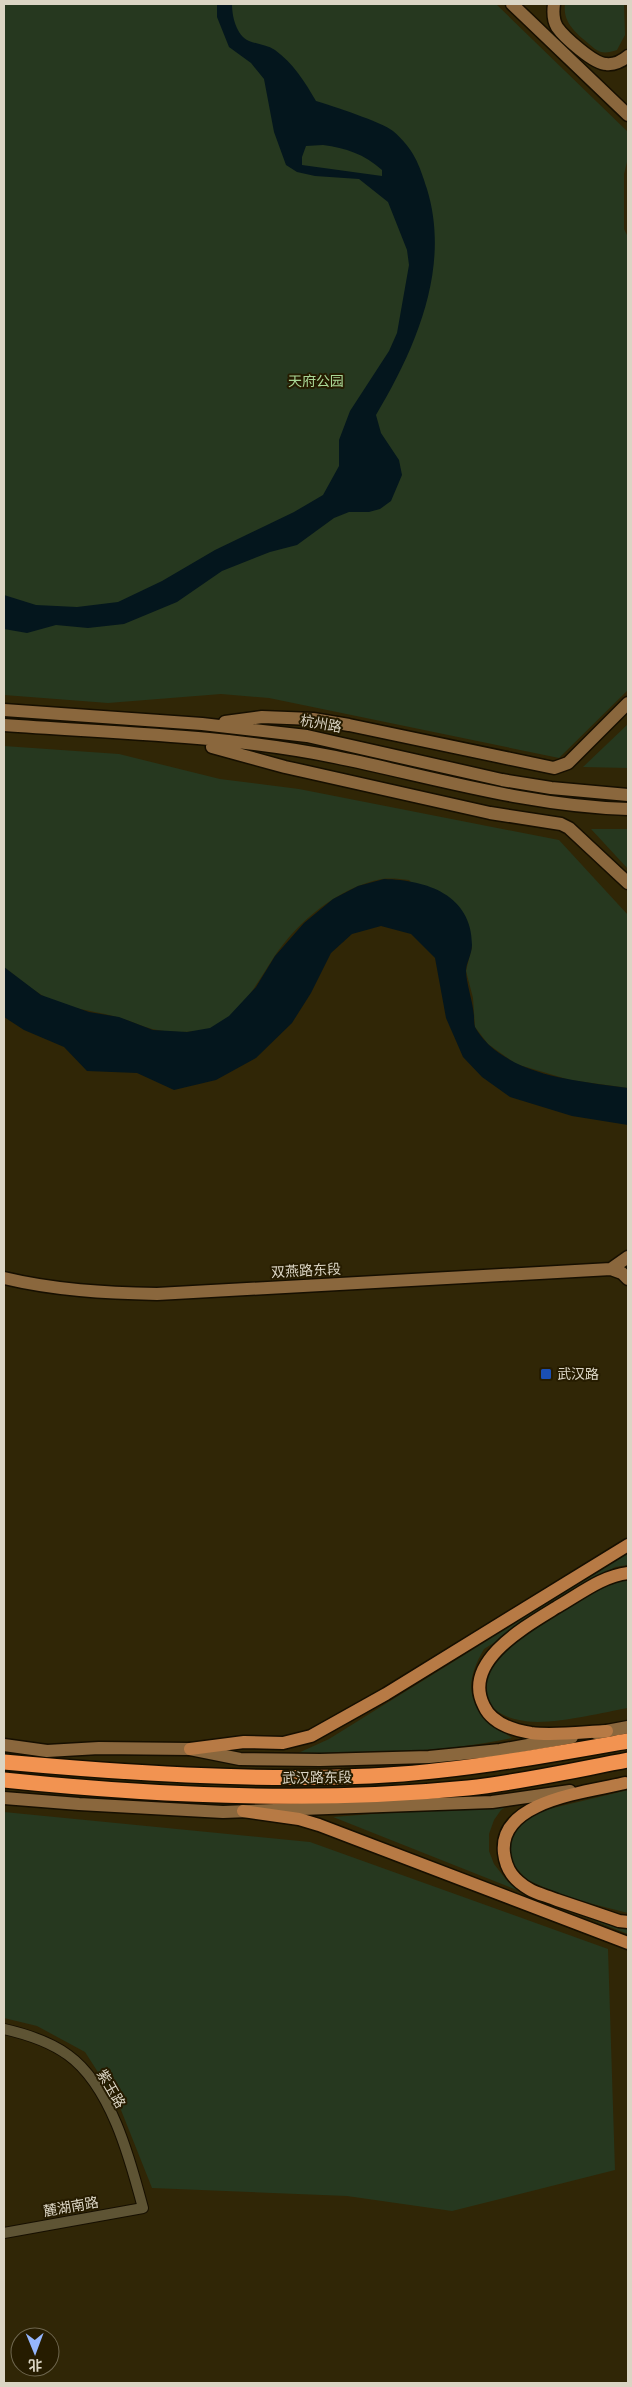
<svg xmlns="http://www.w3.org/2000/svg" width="632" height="2387" font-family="'Fira Sans Condensed','Noto Sans SC',sans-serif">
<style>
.green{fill:#26381f}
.water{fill:#04161d;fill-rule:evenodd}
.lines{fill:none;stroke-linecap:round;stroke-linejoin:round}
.street-casing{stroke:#160f00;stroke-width:12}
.secondary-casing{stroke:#160f00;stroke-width:15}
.primary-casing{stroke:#160f00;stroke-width:15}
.highway-casing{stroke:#160f00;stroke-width:18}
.street{stroke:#5e5434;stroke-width:10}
.secondary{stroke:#8a673d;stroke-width:12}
.primary{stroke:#b77a45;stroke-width:12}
.highway{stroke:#f29351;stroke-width:15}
.transit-dot{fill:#1a4fb4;stroke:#261c00;stroke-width:2}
.labels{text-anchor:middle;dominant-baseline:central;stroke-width:4;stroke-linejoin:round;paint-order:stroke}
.park-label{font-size:14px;fill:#a9d796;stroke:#261c00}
.street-label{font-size:14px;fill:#dbd5c4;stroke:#261c00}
.poi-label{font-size:14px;fill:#dbd5c4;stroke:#261c00;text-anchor:start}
</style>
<rect width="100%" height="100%" fill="#302606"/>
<!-- green -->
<path class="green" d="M4,4H496L628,132V158L624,174V229L628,237V690L559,758L269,698L221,694L108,703L4,695Z
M565,4H624L625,35L617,50C608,53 602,54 595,49C580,36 562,25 565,4Z
M628,724V768L583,767Z
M4,746L119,754L220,779L299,789L559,840L628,915V1088L570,1080L516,1064L488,1044L475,1027L473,998L466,971L472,947L409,880C400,879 391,878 382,879C339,887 298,921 274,957C259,980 237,1021 209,1029C192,1033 169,1033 152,1029C141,1026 131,1021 120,1018C94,1010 63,1009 40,994C27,986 16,976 4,967Z
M591,829H628V869Z
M628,1553V1565L615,1567L484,1649C458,1693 474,1713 512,1738C441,1753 368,1753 296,1754L329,1739Z
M628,1580V1708C599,1713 547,1727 519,1720C504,1717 489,1710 487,1694C480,1654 530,1634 558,1615C580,1601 602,1582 628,1580Z
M628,1790V1913L569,1898L527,1880L511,1862L508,1844L516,1827L532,1813Z
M512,1803L501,1810L494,1820L489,1834V1851L494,1864L508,1882L614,1925L628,1927V1934L333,1817Z
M4,1812L310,1842L608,1949L615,2170L452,2211L347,2196L152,2188L119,2105L85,2052L37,2026L4,2018Z"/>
<!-- water -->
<path class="water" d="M217,4H232C232,16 236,35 249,41C257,44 267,45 275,50C293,63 305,82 316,101C332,106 382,122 393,131C414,149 419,164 427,189C451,267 416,348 376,415L381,433L399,460L402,475L391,501L380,509L369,512H349L334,518L297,545L270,552L222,571L177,602L124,624L88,628L56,625L27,633L4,629V595L36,605L77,607L118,602L162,581L215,550L294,512L323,495L339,466V440L350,411L389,351L397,333L409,265L407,250L388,202L359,179L315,176L297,172L286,165L274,132L264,79L251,63L229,47L217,17ZM323,145C346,148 364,154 382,170V176L302,165V157L306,146Z
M384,879C427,880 472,895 472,945C472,954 466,963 466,971C466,982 473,1002 474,1016C474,1019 474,1024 475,1027C478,1033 485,1041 489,1045C526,1078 581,1081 628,1088V1125L572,1116L510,1097L482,1077L463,1057L446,1018L435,958L411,934L381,926L352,934L331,953L311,993L292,1023L256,1058L216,1080L174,1090L137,1073L87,1071L64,1047L24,1030L4,1017V967L41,995L89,1012L119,1017L153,1030L187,1032L210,1028L229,1016L256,987L275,956L304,923L333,899L358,886Z"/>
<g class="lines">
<defs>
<path id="street" d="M4,2029C26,2034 49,2041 68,2055C111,2086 130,2159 143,2208L4,2233"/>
<path id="secondary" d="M512,4L628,115
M554,4C553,11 553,20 557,27C564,37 594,64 606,64C615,65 622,61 628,56
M4,710L202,724L307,736L502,780L551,788L628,795
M225,722L262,717L313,719L349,725L554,768L568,763L628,703
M4,725C114,733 227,735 335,757C433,777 527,806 628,809
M212,747L285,767L490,813L561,824L569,828L628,883
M611,1269L628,1257
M4,1278C54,1290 105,1293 157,1294L611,1269L622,1273L628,1279
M596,1733L628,1727
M4,1745L47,1751L99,1748L190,1749L240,1759L320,1760L429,1757L500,1750L572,1737
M4,1798L79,1804L223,1812L492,1802L570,1791"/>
<path id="primary" d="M607,1731C584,1732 554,1736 531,1733C513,1730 492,1724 484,1706C461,1662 526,1626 557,1607C580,1594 602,1576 628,1573
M190,1749L244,1742L283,1743L311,1736L386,1694L628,1545
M625,1783C589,1792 498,1800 504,1853C506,1870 514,1880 529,1889C537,1894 548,1896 557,1900C578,1907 599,1914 619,1921L628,1922
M243,1811L299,1819L319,1825L628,1943"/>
<path id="highway" d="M4,1762C125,1773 248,1781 370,1776C456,1772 543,1756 628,1741
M4,1780C156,1796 316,1803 468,1788C522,1782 575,1770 628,1760"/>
</defs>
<!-- street casing -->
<use href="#street" class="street-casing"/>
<!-- secondary casing -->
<use href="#secondary" class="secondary-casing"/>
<!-- primary casing -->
<use href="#primary" class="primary-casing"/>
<!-- highway casing -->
<use href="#highway" class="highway-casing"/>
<!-- street -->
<use href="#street" class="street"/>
<!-- secondary -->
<use href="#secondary" class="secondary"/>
<!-- primary -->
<use href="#primary" class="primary"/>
<!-- highway -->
<use href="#highway" class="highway"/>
</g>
<!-- markers -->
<rect class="transit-dot" x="540" y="1368" width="12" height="12" rx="2.5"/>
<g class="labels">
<!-- park labels -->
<g class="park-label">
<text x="316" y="381">天府公园</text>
</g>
<!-- street labels -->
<g class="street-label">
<text transform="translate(321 724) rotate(10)">杭州路</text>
<text transform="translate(306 1271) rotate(-3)">双燕路东段</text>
<text transform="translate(317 1778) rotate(-1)">武汉路东段</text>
<text transform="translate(111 2089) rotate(60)">紫玉路</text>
<text transform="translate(71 2207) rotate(-10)">麓湖南路</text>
</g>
<!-- poi labels -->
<g class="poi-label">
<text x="557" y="1374">武汉路</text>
</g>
</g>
<!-- border -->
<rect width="632" height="2387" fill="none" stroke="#dbd5c4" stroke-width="10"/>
<!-- north arrow -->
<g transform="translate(35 2352) rotate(179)"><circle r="24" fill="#261c00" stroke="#6e664e"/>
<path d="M0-4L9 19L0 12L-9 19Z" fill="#95b6fd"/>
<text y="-8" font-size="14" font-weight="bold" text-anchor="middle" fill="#dbd5c4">北</text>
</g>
</svg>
